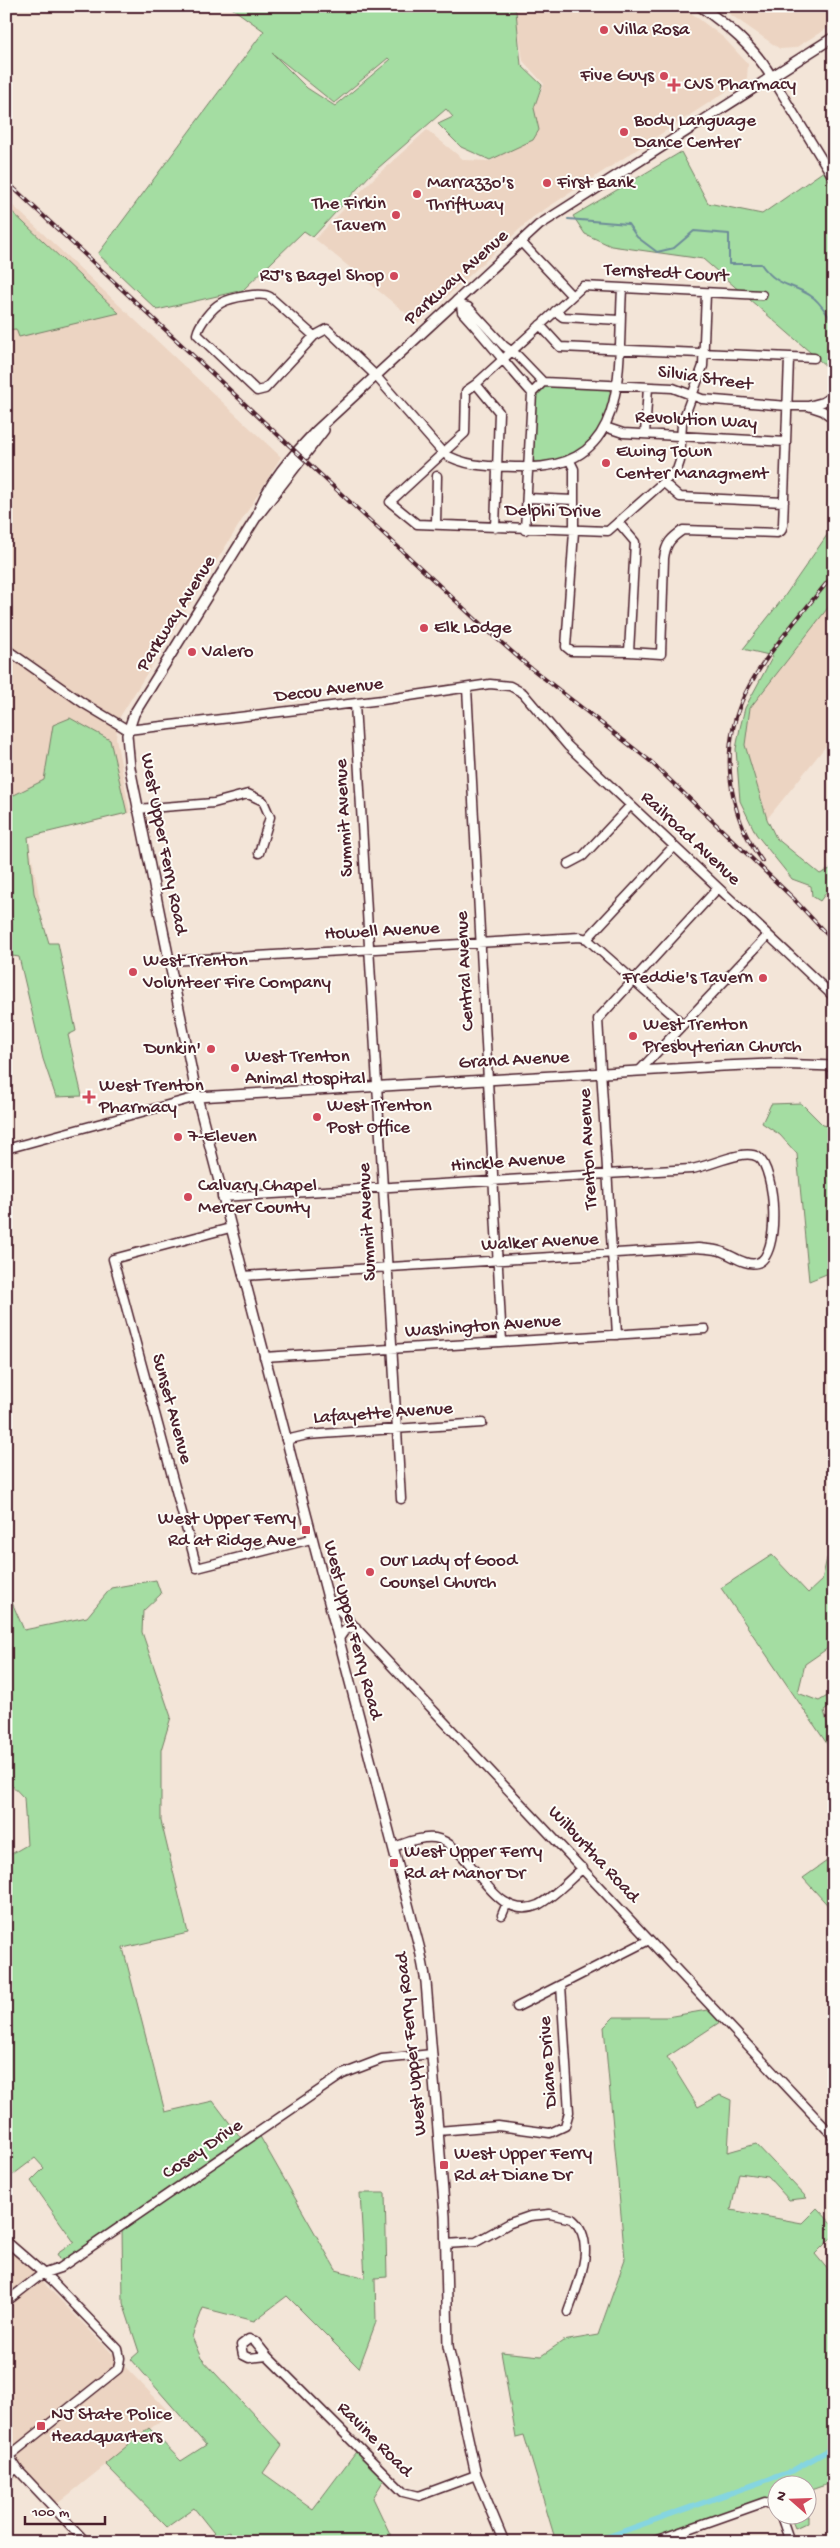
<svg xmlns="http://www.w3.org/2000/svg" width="840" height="2548" font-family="'Gochi Hand',sans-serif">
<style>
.built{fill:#ecd4c2}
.green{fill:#a4dda2;stroke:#777e66;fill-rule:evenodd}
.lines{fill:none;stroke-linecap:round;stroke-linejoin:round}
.stream{stroke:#6d8c98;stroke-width:2}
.canal{stroke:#85d5e0;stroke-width:5.5}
.minor-casing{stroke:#4a1f2b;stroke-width:11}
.major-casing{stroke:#4a1f2b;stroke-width:12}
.minor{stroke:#fdfcf7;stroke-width:8}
.major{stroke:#fdfcf7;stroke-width:9}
.rail-casing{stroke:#4a1f2b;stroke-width:4}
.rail{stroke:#fdfcf7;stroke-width:2;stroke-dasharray:5.5;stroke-linecap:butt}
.poi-dot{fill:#d1495b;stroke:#fdfcf7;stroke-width:2}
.labels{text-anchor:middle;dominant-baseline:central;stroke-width:4;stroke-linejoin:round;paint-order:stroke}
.poi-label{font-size:19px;fill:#4a1f2b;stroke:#fdfcf7;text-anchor:start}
.street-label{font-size:19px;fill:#4a1f2b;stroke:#fdfcf7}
</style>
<rect width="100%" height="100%" fill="#f3e5d8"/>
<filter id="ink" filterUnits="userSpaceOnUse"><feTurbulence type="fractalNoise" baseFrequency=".02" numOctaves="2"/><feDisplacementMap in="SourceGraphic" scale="10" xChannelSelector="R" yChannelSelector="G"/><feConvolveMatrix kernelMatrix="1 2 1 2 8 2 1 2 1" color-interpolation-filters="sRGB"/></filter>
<g filter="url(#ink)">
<!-- built -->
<path class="built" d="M515,6H682L724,38L748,64L747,78L533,217L418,323L315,239L375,177L427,130L464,160L491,161L501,154L533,140L539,130L534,108L544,84L523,61Z
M718,6H834V24L795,48L780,49Z
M6,199L281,457L118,720L116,738L130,813L28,837L40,901L6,915Z
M834,600V736L767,819L745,745L750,708Z
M6,2244L170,2413L57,2504L13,2476L6,2481Z"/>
<!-- green -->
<path class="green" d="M229,6H399L392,12L394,14L400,6H510L516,11L521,65L542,85L534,108L539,130L533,140L490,160L461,147L438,124L453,117L446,109L370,175L313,237L304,231L243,290L157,310L98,254L264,31ZM272,53L334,103L388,58L390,60L335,106L307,88Z
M681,152L708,203L762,214L834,164V373L703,259L611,246L585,234L573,216Z
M6,206L119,313L19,337L16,329L6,330Z
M545,386L602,388L608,389L613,395C600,437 579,462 534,462L531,452H533L534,399Z
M834,525V600L750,708L745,745L767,819L776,838L820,874L834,867V882L820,901L812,896L811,886L792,879L756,834L740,801L736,749L740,728L745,708L773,656L743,649L784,597Z
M70,718L110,740L127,813L28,837L34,893L49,943H58L76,1031L68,1035L82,1096L56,1097L43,1059L19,957L6,955V799L44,780L53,725Z
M801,1103L823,1125L834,1127V1271L809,1281L797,1154L780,1135L762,1123L771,1104Z
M772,1555L808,1593L822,1580L827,1558L834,1555V1644L805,1664L798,1693L819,1701L834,1692V1704L824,1711L830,1733L834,1734V1754L721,1588Z
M156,1580L161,1594L143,1611L142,1632L171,1717L161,1750V1821L188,1933L123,1948L165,2112L213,2101L244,2142L258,2133L336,2270L365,2278L360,2193H385L387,2277L375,2278L376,2322L359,2368L287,2296L254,2321L203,2308L192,2337L201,2358L282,2445L263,2473L313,2509L358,2449L385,2478L373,2498L391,2536L379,2542H235L229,2531L217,2537L194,2508L167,2527L105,2464L149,2428L181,2461L206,2445L131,2359L139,2352L123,2303L122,2228L64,2266L57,2254L74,2242L31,2181L44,2168L35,2158L10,2177H6V1857L27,1845L24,1798L6,1779V1589L24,1630L87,1617L111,1588Z
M834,1856V1912L803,1878Z
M713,2009L723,2020L667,2057L698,2107L720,2095L731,2100L728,2152L756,2144L807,2198L789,2200L768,2177L739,2173L731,2210L802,2223L817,2208L834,2226V2235L815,2254L834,2277V2482L808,2491V2522L795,2528L790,2516H808V2486H778L777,2500L656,2542H556L524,2435L516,2437L501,2352L541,2356L563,2341L598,2335L625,2259L604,2027L614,2017H667Z"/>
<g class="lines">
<!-- stream -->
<path class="stream" d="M568,219L628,224L637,237L657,252L674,248L694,231L729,234V264H761C777,287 791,283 811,296C820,301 827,315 834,323"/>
<!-- canal -->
<path class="canal" d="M593,2542L792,2471L834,2447"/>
<defs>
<path id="minor" d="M771,76L834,179
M521,242L572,296
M622,289C617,367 633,472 520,467C493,466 467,468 443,453L390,502L417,524L608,531L677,470L680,461L682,423L703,366L706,294
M457,300L461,305L462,312C487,339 508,367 532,393
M461,305L468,307L504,346L518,356L543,382
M555,311L563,317L620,320
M540,325L560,347L814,358
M314,336L270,297C262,291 230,298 221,303C212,308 199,324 197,334L257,391L265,389L314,336L327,329L375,375L443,453L465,433L466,391L476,384
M532,393L543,382L673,388L702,399L788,406H808L823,402L834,395
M808,406L823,411L834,419
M605,427L623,433L786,442
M645,434L648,387
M570,461L574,469V531L566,647L571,651L629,652
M663,482L680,497L784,502
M527,498L574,500
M618,522L635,542L629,652L661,654L664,558C666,543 671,538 683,530L777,533L781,531L783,525L789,359
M436,524L437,476
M495,528L499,412L476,384L583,286L762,295
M525,530L532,393
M6,649L83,703L128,730L382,700L490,684L510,686L523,693L568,746L834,997
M467,688L502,1342
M355,704L401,1499
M137,809L214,803L248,794L263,801L270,817L259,853
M568,864L583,856L630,806
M587,939L674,846
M170,961L580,937L587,939L683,1024
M640,1070L768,935
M6,1149L197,1097
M222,1197L691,1169C709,1167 743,1148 758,1157C776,1169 781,1257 757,1263C745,1266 732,1255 720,1251C713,1249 705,1249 698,1248L243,1276
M230,1228L113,1259L197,1568L311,1539
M617,1335L598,1019L718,888
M264,1357L705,1329
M286,1440L307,1435L482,1423
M327,1597L834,2137
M338,1640L345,1630L356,1627
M394,1847C406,1843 421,1836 435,1838C473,1845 492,1925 538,1905C554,1897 569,1880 583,1868
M502,1915L507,1903
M517,2007L649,1940
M438,2131L498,2126L550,2133L565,2126L569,2112L561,1985
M6,2241L51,2280L118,2349L120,2358L118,2369L9,2456L19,2471L86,2542
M446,2244L476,2242L510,2223L530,2216L550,2214L572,2219C599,2242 577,2286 568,2312
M6,2302L42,2274L60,2268L343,2074L382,2059L432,2054
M249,2339L255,2341L267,2356L249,2358L243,2355L241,2345Z
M267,2356L403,2492L419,2496L476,2475
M6,2477L17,2468
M781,2516L790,2542
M652,2542L765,2502L774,2506L778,2510"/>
<path id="major" d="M700,6C728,26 753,46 771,76
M259,514L324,430
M197,1097L723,1066L773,1064L834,1066
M504,2542L476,2475L448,2346L445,2216L426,1982L420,1950L197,1097L130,768L127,735L134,714L257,516C266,484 294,454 316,431L539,225L834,37"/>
</defs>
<!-- minor casing -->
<use href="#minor" class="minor-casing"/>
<!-- major casing -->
<use href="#major" class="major-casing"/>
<!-- minor -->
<use href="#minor" class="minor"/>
<!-- major -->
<use href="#major" class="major"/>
<defs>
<path id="rail" d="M6,181L487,630L527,665L650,761L795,900
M762,861C727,813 719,748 745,694C764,655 806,609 834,574
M790,895L834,942"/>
</defs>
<!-- rail casing -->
<use href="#rail" class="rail-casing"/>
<!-- rail -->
<use href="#rail" class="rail"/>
</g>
</g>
<!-- markers -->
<g class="poi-dot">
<circle cx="604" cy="30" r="5"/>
<circle cx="664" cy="76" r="5"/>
<path d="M671.5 77.5h5v5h5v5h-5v5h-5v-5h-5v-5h5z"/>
<circle cx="624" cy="132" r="5"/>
<circle cx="547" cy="183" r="5"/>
<circle cx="417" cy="194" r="5"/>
<circle cx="396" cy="215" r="5"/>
<circle cx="394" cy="276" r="5"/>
<circle cx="606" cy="463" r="5"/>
<circle cx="424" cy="628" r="5"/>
<circle cx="192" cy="652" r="5"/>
<circle cx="133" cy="972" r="5"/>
<circle cx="763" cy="978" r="5"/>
<circle cx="633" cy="1036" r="5"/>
<circle cx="211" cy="1049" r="5"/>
<circle cx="235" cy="1068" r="5"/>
<path d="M86.5 1089.5h5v5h5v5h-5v5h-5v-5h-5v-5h5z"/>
<circle cx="317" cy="1117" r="5"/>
<circle cx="178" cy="1137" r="5"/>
<circle cx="188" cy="1197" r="5"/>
<rect x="301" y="1525" width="10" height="10" rx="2.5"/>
<circle cx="370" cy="1572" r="5"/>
<rect x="389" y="1858" width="10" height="10" rx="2.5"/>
<rect x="439" y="2160" width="10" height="10" rx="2.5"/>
<rect x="36" y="2421" width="10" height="10" rx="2.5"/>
</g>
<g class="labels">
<!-- poi labels -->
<g class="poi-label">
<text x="614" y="30">Villa Rosa</text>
<text x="654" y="76" text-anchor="end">Five Guys</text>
<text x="684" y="85">CVS Pharmacy</text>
<text x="634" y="121">Body Language<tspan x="634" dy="22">Dance Center</tspan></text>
<text x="427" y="183">Marrazzo's<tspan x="427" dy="22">Thriftway</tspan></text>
<text x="557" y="183">First Bank</text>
<text x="386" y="204" text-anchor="end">The Firkin<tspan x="386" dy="22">Tavern</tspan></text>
<text x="384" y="276" text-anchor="end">RJ's Bagel Shop</text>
<text x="616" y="452">Ewing Town<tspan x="616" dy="22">Center Managment</tspan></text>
<text x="434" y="628">Elk Lodge</text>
<text x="202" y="652">Valero</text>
<text x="143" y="961">West Trenton<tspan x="143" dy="22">Volunteer Fire Company</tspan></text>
<text x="753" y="978" text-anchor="end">Freddie's Tavern</text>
<text x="643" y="1025">West Trenton<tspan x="643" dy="22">Presbyterian Church</tspan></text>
<text x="201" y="1049" text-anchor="end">Dunkin'</text>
<text x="245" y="1057">West Trenton<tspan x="245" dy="22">Animal Hospital</tspan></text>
<text x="99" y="1086">West Trenton<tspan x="99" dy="22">Pharmacy</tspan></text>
<text x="327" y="1106">West Trenton<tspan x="327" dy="22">Post Office</tspan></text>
<text x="188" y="1137">7-Eleven</text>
<text x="198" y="1186">Calvary Chapel<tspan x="198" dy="22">Mercer County</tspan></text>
<text x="296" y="1519" text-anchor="end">West Upper Ferry<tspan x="296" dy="22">Rd at Ridge Ave</tspan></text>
<text x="380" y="1561">Our Lady of Good<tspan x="380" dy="22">Counsel Church</tspan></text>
<text x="404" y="1852">West Upper Ferry<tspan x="404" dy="22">Rd at Manor Dr</tspan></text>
<text x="454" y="2154">West Upper Ferry<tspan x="454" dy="22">Rd at Diane Dr</tspan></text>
<text x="51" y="2415">NJ State Police<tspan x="51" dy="22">Headquarters</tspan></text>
</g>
<!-- street labels -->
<g class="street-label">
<text transform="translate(666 274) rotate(3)">Ternstedt Court</text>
<text transform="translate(457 278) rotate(-42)">Parkway Avenue</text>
<text transform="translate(705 379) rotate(8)">Silvia Street</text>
<text transform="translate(696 421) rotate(3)">Revolution Way</text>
<text transform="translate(553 512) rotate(1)">Delphi Drive</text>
<text transform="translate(177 614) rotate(-58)">Parkway Avenue</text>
<text transform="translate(329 691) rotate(-7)">Decou Avenue</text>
<text transform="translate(345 818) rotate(-93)">Summit Avenue</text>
<text transform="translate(690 839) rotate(43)">Railroad Avenue</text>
<text transform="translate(163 844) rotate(79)">West Upper Ferry Road</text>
<text transform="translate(382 932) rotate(-3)">Howell Avenue</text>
<text transform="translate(466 971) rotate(-93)">Central Avenue</text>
<text transform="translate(514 1061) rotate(-3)">Grand Avenue</text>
<text transform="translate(589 1149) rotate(-93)">Trenton Avenue</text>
<text transform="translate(508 1163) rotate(-4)">Hinckle Avenue</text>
<text transform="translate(368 1222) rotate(-93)">Summit Avenue</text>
<text transform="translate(540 1243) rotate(-3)">Walker Avenue</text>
<text transform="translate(483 1327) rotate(-4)">Washington Avenue</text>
<text transform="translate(171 1409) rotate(75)">Sunset Avenue</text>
<text transform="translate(383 1414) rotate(-4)">Lafayette Avenue</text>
<text transform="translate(352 1630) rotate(75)">West Upper Ferry Road</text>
<text transform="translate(593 1855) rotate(47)">Wilburtha Road</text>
<text transform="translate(412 2044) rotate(-96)">West Upper Ferry Road</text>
<text transform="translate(549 2062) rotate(-94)">Diane Drive</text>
<text transform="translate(203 2150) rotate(-34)">Cosey Drive</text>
<text transform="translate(374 2440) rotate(45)">Ravine Road</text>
</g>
</g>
<!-- margin -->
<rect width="840" height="2548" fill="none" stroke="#fdfcf7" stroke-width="25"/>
<rect x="12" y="12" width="815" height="2523" fill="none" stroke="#4a1f2b" stroke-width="2" filter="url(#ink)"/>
<!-- north arrow -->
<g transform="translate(792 2500) rotate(290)"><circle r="24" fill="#fdfcf7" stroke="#b5a4a5"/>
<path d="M0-4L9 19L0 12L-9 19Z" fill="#d1495b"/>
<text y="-8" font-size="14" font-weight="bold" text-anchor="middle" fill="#4a1f2b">N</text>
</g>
<!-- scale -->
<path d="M25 2516v8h80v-8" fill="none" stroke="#4a1f2b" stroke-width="2.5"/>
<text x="32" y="2516" font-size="15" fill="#4a1f2b" stroke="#fdfcf7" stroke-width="4" paint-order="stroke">100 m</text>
</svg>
